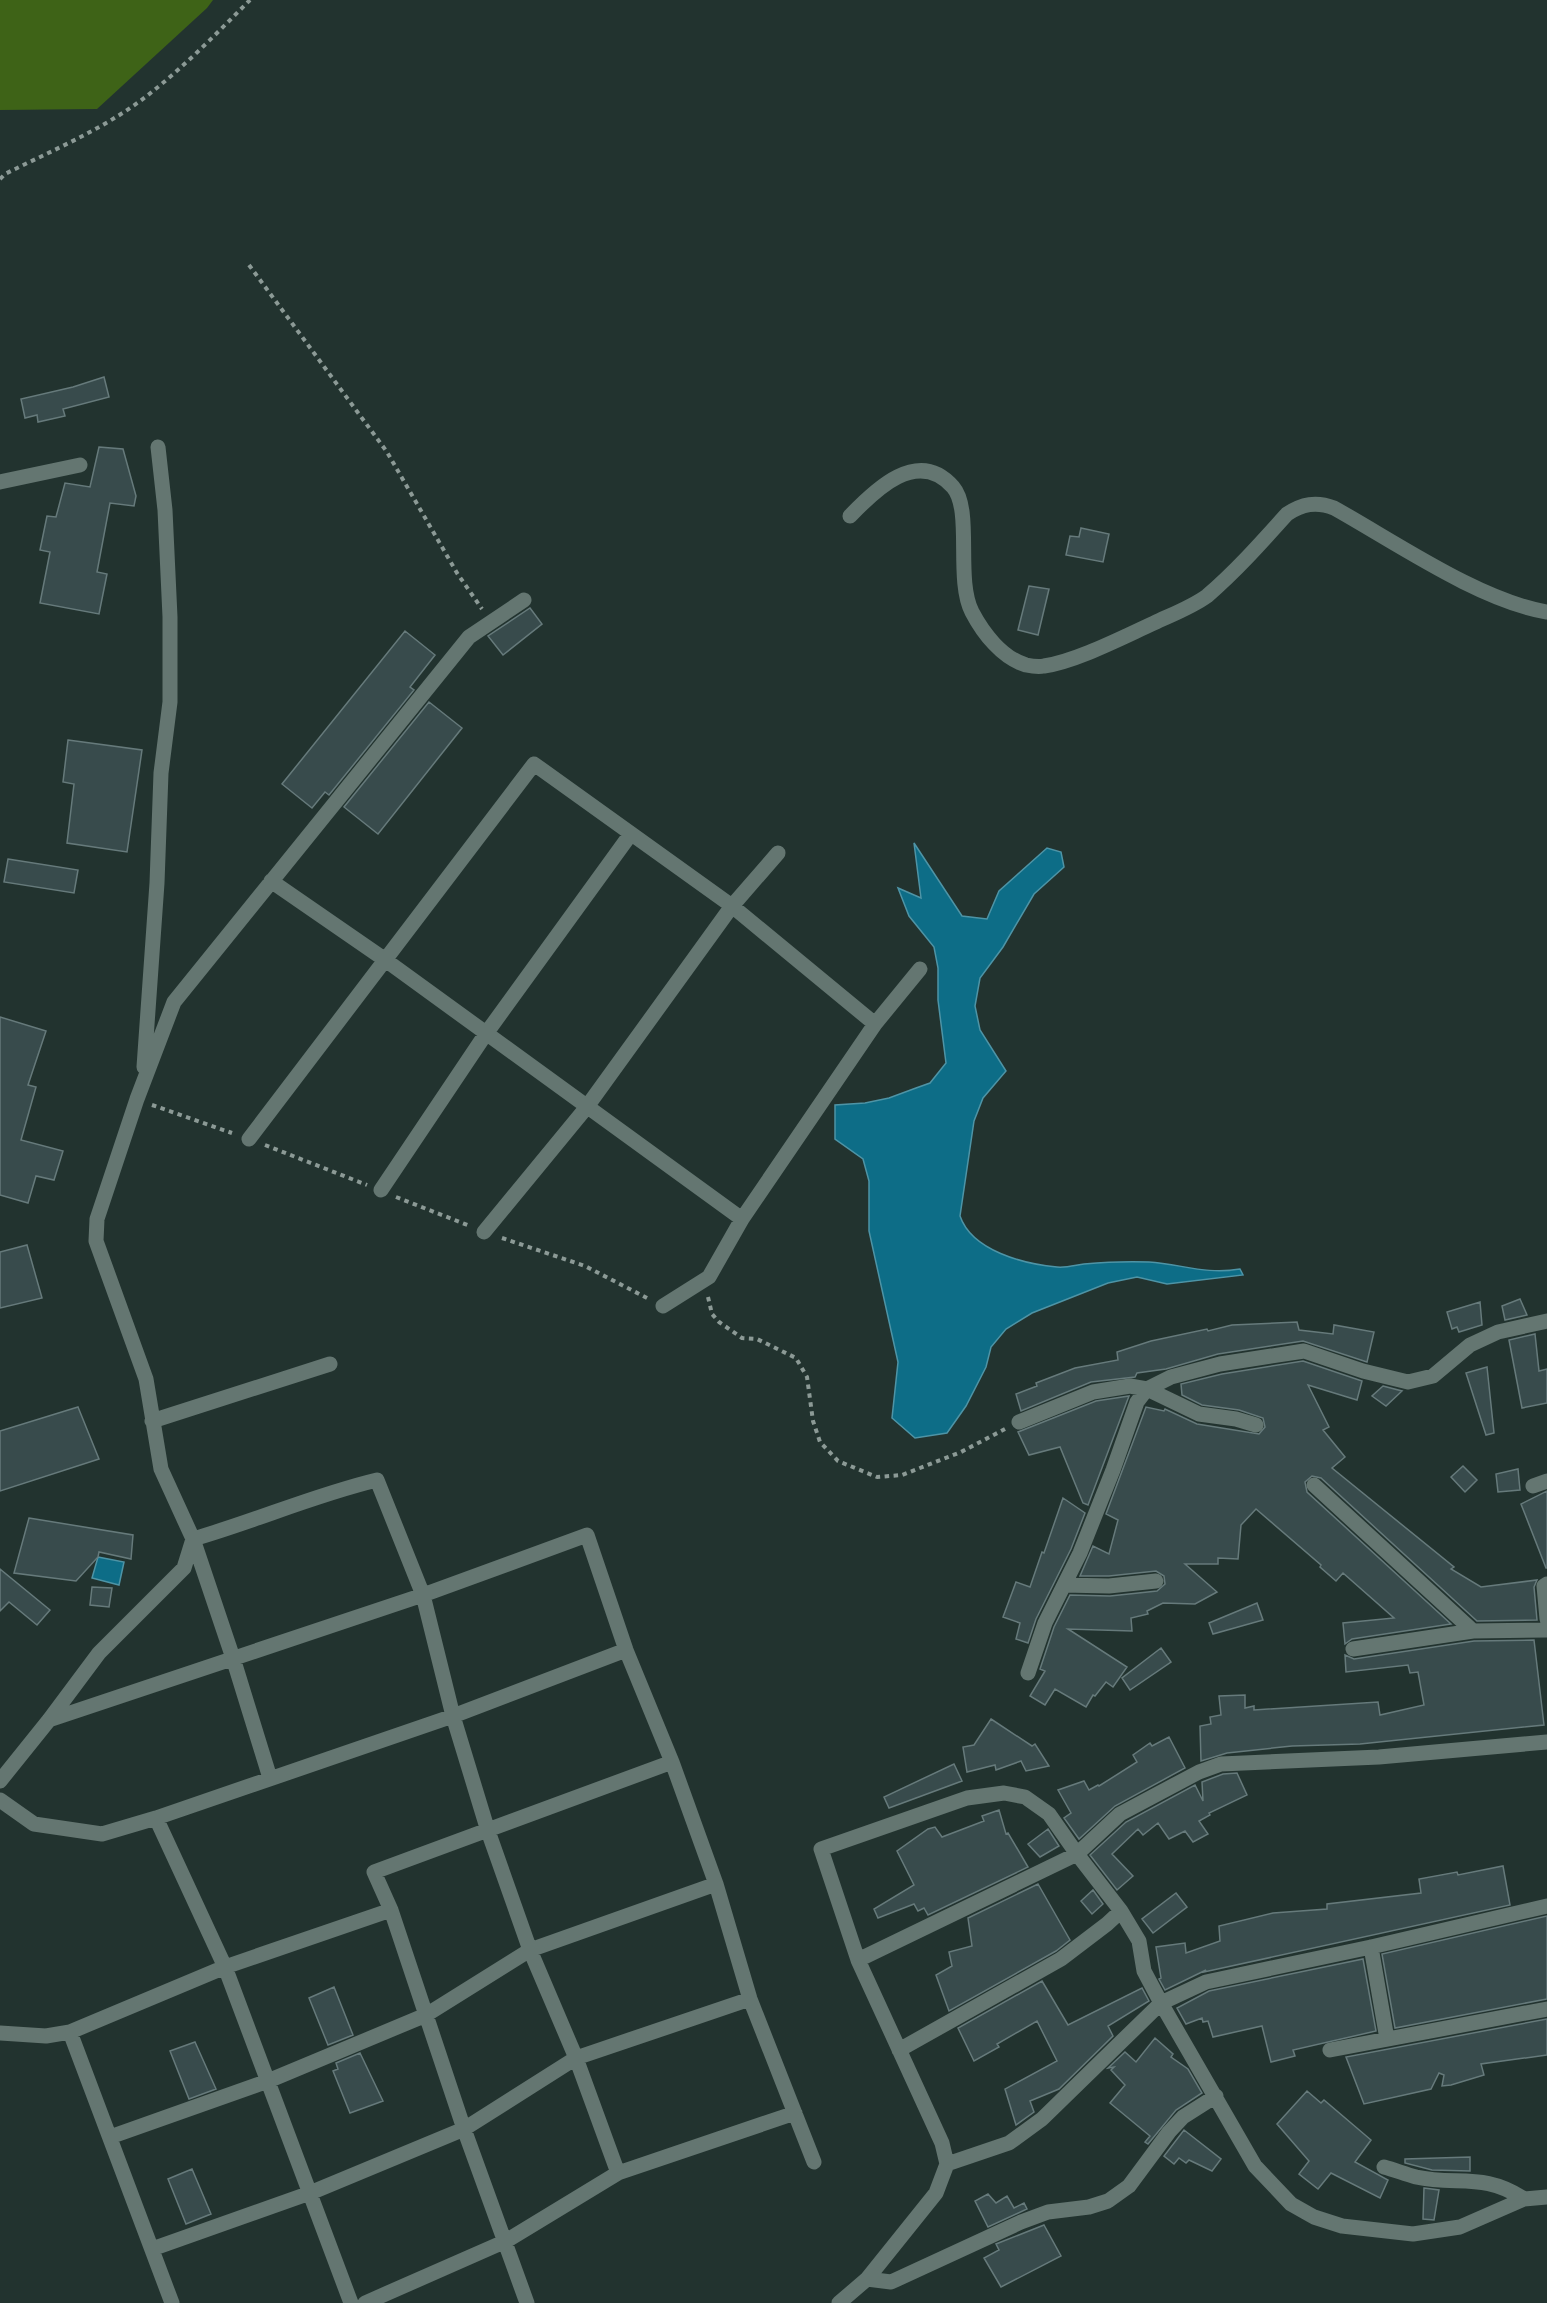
<svg xmlns="http://www.w3.org/2000/svg" width="1547" height="2303" font-family="'PT Serif',serif">
<style>
.forest{fill:#3e6317}
.water{fill:#0d6d87;stroke:#4e94a6;stroke-width:1.5}
.building{fill:#384b4c;stroke:#667a7b;stroke-width:1.5}
.lines{fill:none;stroke-linecap:round;stroke-linejoin:round}
.path{stroke:#8c9a96;stroke-width:4;stroke-dasharray:4.5 4.5;stroke-linecap:butt}
.minor{stroke:#647671;stroke-width:15}
</style>
<rect width="100%" height="100%" fill="#22332f"/>
<!-- forest -->
<path class="forest" d="M0,0H213L207,8L97,109L0,110Z"/>
<!-- water -->
<path class="water" d="M914,843L962,916L987,919L999,891L1047,848L1061,852L1064,867L1034,894L1003,947L980,978L975,1006L980,1030L1006,1071L983,1098L974,1121L960,1216C972,1251 1024,1264 1057,1267C1066,1268 1076,1265 1084,1264C1106,1262 1127,1261 1149,1262C1181,1264 1206,1275 1240,1269L1243,1275L1167,1284L1137,1277L1108,1283L1032,1313L1006,1329L991,1347L986,1367L966,1406L947,1433L915,1438L892,1418L898,1362L869,1231V1181L863,1159L835,1139V1105L865,1103L889,1098L916,1088L930,1083L946,1063L938,1000V968L934,947L909,916L898,888L921,898Z
M98,1557L124,1562L119,1585L92,1578Z"/>
<!-- building -->
<path class="building" d="M104,377L109,397L63,409L65,416L38,422L37,415L25,418L21,399L73,387Z
M99,447L123,449L136,496L134,506L110,503L97,572L107,574L99,614L40,603L50,552L40,550L47,516L56,517L65,483L90,487Z
M1081,528L1109,534L1103,562L1066,555L1070,536L1079,537Z
M1029,586L1049,589L1038,635L1018,630Z
M530,608L542,624L503,655L488,636Z
M405,631L435,655L410,687L414,690L329,795L325,792L312,808L282,784Z
M429,702L462,728L378,834L344,807Z
M68,740L142,750L127,852L67,843L74,784L63,782Z
M8,859L78,870L74,893L4,882Z
M0,1017L46,1031L28,1085L36,1087L21,1140L63,1151L54,1180L36,1176L28,1203L0,1195Z
M27,1245L42,1298L0,1308V1252Z
M1520,1299L1527,1315L1505,1320L1502,1306Z
M1480,1302L1482,1325L1459,1332L1457,1327L1452,1329L1447,1312Z
M1297,1322L1299,1330L1333,1334L1334,1325L1374,1332L1367,1362L1303,1341L1218,1354L1166,1369L1137,1373L1135,1377L1091,1382L1021,1411L1016,1394L1037,1386L1036,1383L1075,1368L1118,1360L1117,1352L1151,1341L1207,1329L1208,1331L1232,1325Z
M1535,1334L1539,1371L1547,1369V1403L1522,1408L1509,1340Z
M1303,1361L1362,1381L1357,1400L1308,1385L1329,1427L1323,1430L1345,1457L1332,1468L1454,1567L1451,1569L1481,1587L1537,1580L1534,1587L1537,1620L1477,1621L1321,1478L1312,1476L1305,1482L1307,1492L1451,1624L1352,1639L1345,1644L1343,1623L1394,1618L1343,1573L1336,1581L1320,1567L1321,1565L1256,1509L1241,1525L1238,1559L1218,1558V1564H1185L1217,1592L1195,1604L1163,1603L1147,1611L1148,1614L1131,1618L1132,1631L1068,1629L1127,1667L1113,1687L1106,1682L1095,1696L1093,1695L1086,1707L1055,1689L1045,1705L1030,1696L1045,1671L1040,1669L1054,1627L1070,1595L1110,1596L1157,1591L1165,1584L1164,1576L1156,1571L1109,1576H1080L1093,1546L1109,1554L1118,1520L1106,1514L1146,1407L1164,1411L1165,1409L1197,1424L1259,1434L1265,1427L1263,1418L1239,1410L1202,1405L1182,1395L1181,1384L1222,1374Z
M1487,1367L1494,1433L1486,1435L1466,1373Z
M1383,1386L1402,1391L1386,1406L1372,1396Z
M1129,1396L1088,1505L1083,1503L1060,1447L1029,1455L1018,1432L1096,1401Z
M78,1407L99,1459L0,1491V1431Z
M1463,1466L1477,1480L1465,1492L1451,1477Z
M1518,1469L1520,1490L1498,1492L1496,1474Z
M1547,1491V1568H1546L1521,1504Z
M1063,1498L1085,1513L1071,1549L1036,1619L1028,1643L1016,1639L1020,1623L1003,1617L1016,1582L1030,1587L1042,1552L1044,1553Z
M29,1518L133,1535L131,1559L99,1552L98,1557L76,1581L14,1573Z
M0,1569L50,1610L37,1625L9,1602L0,1611Z
M92,1587L112,1588L109,1607L90,1605Z
M1257,1603L1263,1620L1213,1634L1209,1623Z
M1534,1640L1544,1725L1360,1744L1292,1746L1227,1753L1201,1761L1200,1726L1211,1724L1210,1717L1221,1715L1219,1696L1245,1695V1708L1254,1706V1710L1378,1702L1380,1715L1424,1705L1418,1672L1410,1673L1408,1665L1346,1672L1345,1655L1354,1659L1474,1641Z
M1161,1648L1171,1662L1130,1690L1122,1678Z
M991,1719L1032,1746L1035,1744L1049,1766L1026,1771L1021,1761L996,1770L995,1765L967,1772L963,1747L974,1745Z
M1169,1737L1185,1768L1115,1806L1079,1839L1064,1818L1071,1813L1058,1790L1084,1781L1089,1790L1098,1785L1099,1786L1137,1762L1133,1755L1150,1743L1152,1746Z
M954,1764L962,1781L889,1808L884,1797Z
M1237,1773L1247,1795L1209,1813L1210,1815L1199,1821L1208,1834L1193,1842L1185,1831L1169,1839L1158,1823L1143,1835L1138,1829L1112,1854L1133,1876L1117,1890L1090,1855L1126,1822L1195,1785L1203,1801L1202,1782L1223,1774Z
M999,1810L1006,1834L1008,1833L1028,1867L928,1915L924,1908L918,1911L914,1904L878,1918L874,1909L914,1885L897,1851L928,1829L935,1827L942,1837L984,1821L982,1816Z
M1048,1829L1059,1846L1040,1857L1028,1844Z
M1503,1866L1510,1905L1204,1972L1206,1970L1165,1990L1159,1979L1161,1978L1156,1947L1185,1943L1186,1953L1220,1941L1219,1926L1273,1913L1327,1909V1904L1421,1893L1419,1879L1457,1872L1458,1875Z
M1038,1884L1070,1940L1056,1951L949,2011L936,1975L952,1966L949,1952L972,1946L968,1918Z
M1093,1890L1103,1904L1092,1914L1081,1901Z
M1176,1893L1187,1907L1153,1933L1142,1919Z
M1547,1916V1999L1395,2028L1382,1954Z
M1363,1959L1376,2031L1293,2050L1295,2056L1271,2062L1262,2026L1213,2037L1208,2021L1203,2022L1202,2018L1186,2024L1177,2008L1209,1991Z
M1042,1981L1068,2025L1142,1988L1149,2001L1108,2026L1113,2036L1059,2089L1030,2101L1034,2112L1016,2125L1005,2089L1057,2061L1037,2021L997,2044L999,2047L974,2061L958,2028Z
M334,1987L353,2035L328,2045L309,1998Z
M1547,2019V2055L1481,2064L1484,2075L1451,2085L1442,2086L1444,2075L1439,2073L1431,2089L1364,2104L1346,2057Z
M1155,2038L1173,2054L1171,2057L1188,2069L1202,2093L1176,2110L1148,2144L1145,2142L1150,2136L1110,2103L1125,2085L1111,2070L1114,2067L1108,2068L1125,2052L1136,2062Z
M195,2042L216,2089L189,2099L170,2051Z
M360,2053L383,2101L350,2113L333,2071L338,2069L336,2063Z
M1307,2091L1321,2103L1324,2100L1371,2140L1355,2162L1388,2180L1380,2198L1331,2173L1318,2189L1299,2174L1309,2161L1277,2124Z
M1184,2130L1221,2159L1212,2171L1189,2160L1186,2163L1179,2158L1174,2164L1164,2156Z
M1470,2157V2171L1432,2170L1405,2163V2159Z
M192,2169L211,2214L186,2224L168,2179Z
M1424,2188L1439,2190L1434,2220L1423,2219Z
M988,2194L996,2203L1007,2196L1014,2208L1024,2203L1027,2209L988,2227L975,2201Z
M1044,2225L1061,2256L1001,2287L984,2258L999,2250L996,2244Z"/>
<g class="lines">
<!-- path -->
<path class="path" d="M0,179L5,174C55,149 109,127 153,91C187,64 219,31 250,0
M249,265L387,452L457,573L482,609
M152,1105L232,1133
M265,1145L367,1185
M396,1197L470,1226
M502,1238L585,1266L647,1298
M708,1297L712,1314L719,1322L742,1338L757,1339L796,1358L807,1377L813,1421L820,1442L838,1461L877,1477L902,1475L961,1452L1005,1429"/>
<!-- minor -->
<path class="minor" d="M0,482L80,465
M850,516C875,490 918,447 953,487C973,510 955,579 972,612C983,633 1002,658 1026,665C1031,666 1039,667 1044,666C1077,661 1123,637 1154,623C1171,615 1192,607 1207,596C1236,571 1261,543 1287,514C1302,504 1316,501 1334,508C1395,542 1480,601 1547,612
M271,881L384,959L742,1219
M144,1067L157,883L161,773L170,702V617L165,510L158,447
M249,1139L534,764L732,906L875,1024
M381,1190L485,1035L630,835
M484,1232L586,1108L732,906L778,853
M663,1306L709,1277L742,1219L875,1024L920,969
M152,1421L330,1364
M1019,1422L1093,1392L1130,1386L1147,1389L1199,1414L1236,1419L1256,1425
M1314,1485L1473,1631
M1533,1486L1547,1481
M1547,1584L1544,1586L1547,1619
M1064,1585L1109,1586L1156,1581
M1353,1649L1473,1631L1547,1630
M1028,1673L1045,1623L1080,1553L1113,1470L1137,1402L1147,1389L1171,1377L1220,1364L1304,1351L1363,1371L1408,1382L1433,1376L1470,1345L1498,1332L1547,1321
M49,1720L423,1595L587,1535L626,1650L672,1762L716,1884L750,1999L814,2162
M270,1778L233,1658L193,1539C256,1521 314,1495 377,1480L423,1595L453,1716L488,1831L530,1950L576,2058L618,2173
M0,1781L49,1720L99,1653L184,1568L193,1539L161,1469L146,1379L96,1241L97,1219L137,1099L174,1002L469,637L524,600
M0,1800L34,1824L102,1834L156,1818L453,1716L626,1650
M156,1818L225,1967L351,2303
M391,1910L464,2129L527,2303
M1371,1947L1387,2039
M858,1960L1077,1854L1120,1814L1199,1772L1221,1764L1379,1757L1547,1742
M70,2032L172,2303
M0,2033L46,2036L70,2032L225,1967L391,1910L374,1872L672,1762
M899,2050L1061,1959L1107,1924L1121,1911
M1330,2050L1547,2009
M110,2137L268,2081L426,2015L530,1950L716,1884
M947,2164L1009,2143L1042,2119L1161,2003L1206,1982L1371,1947L1547,1906
M1384,2167C1395,2170 1405,2174 1416,2177C1457,2186 1484,2172 1524,2199
M152,2249L310,2193L464,2129L576,2058L750,1999
M867,2279L891,2282L1021,2222L1048,2212L1089,2207L1108,2201L1129,2186L1169,2132L1183,2117L1216,2096
M365,2303L506,2241L618,2173L795,2113
M839,2303L867,2279L936,2193L947,2164L942,2143L858,1960L821,1849L967,1798L1004,1793L1025,1797L1049,1814L1077,1854L1121,1911L1139,1941L1144,1971L1161,2003L1255,2166L1291,2204L1314,2217L1342,2226L1413,2234L1460,2227L1524,2199L1547,2197"/>
</g>
</svg>
